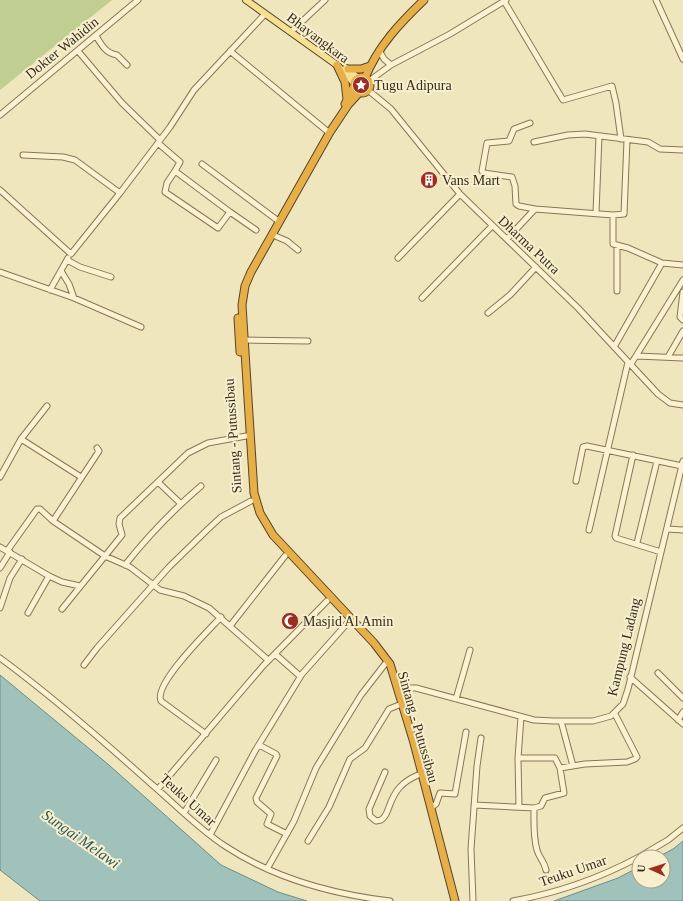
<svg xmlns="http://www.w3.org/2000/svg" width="683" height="901" font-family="'Times New Roman',serif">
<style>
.green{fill:#c1ce91}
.water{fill:#a1c1bb;stroke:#688f89}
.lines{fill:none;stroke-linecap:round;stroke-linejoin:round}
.minor-casing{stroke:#897655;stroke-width:7}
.major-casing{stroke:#56432a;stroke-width:8}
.highway-casing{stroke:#56432a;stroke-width:9}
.minor{stroke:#fbf2d1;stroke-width:5}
.major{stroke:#f6e192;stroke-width:6}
.highway{stroke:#e6af48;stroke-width:7}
.labels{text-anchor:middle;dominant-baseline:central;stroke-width:4;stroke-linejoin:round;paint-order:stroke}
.street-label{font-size:14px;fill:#372b1b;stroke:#f7efcd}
.poi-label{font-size:14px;fill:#372b1b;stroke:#f7efcd;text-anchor:start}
.water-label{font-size:15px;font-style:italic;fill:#295758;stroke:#f7efcd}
</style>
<rect width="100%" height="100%" fill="#f0e6bd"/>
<!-- green -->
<path class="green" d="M0,0H112L0,90Z"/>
<!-- water -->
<path class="water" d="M0,675L109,765L221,865L278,892L307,901H40L0,870Z
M683,841V901H554L618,878L639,867V881H663V857H658L673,849Z"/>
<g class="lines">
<defs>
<path id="minor" d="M656,0L683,59
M504,1L563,100L612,86L616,103L621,139
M293,30L325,0
M96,36C102,46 106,53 117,55L127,65
M379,50L384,59L391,65
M78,51L122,103L160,140
M230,51L327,131
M369,81L391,65L450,34L506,0
M368,90L391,109L460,194L578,308L658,394L670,403L683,405
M0,115L138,0
M530,123L514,129L509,141L487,143L482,171L484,173L512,177L515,186L516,204L519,206L535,209
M534,142L568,135L585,134L648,142L660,149L683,150
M158,143L180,162L175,171L230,212L218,228L165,192L167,183L175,171
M23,155L63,157L75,160L120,193
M202,164L277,220
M0,190L71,254L120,193L170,127L194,90L265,14
M230,212L256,230
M596,213L599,136
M613,215V244L628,248L662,263
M273,235L287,241L298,250
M507,239L535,209L613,215L624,214L627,140
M617,246V291
M398,258L460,194
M67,260L80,267L111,277
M61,271L69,284L74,298
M0,272L74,298L141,327
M50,290L68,258
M683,292L680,317L683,320
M422,298L492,226
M488,313L510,295L536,267
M245,340L308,341
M614,347L662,263L683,265
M637,356L683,358
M668,357L683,331
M631,364L683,280
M21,439L81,477
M633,455L615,536L616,538L661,552
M0,477L21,439L47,406
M576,481L583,447L587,446L682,466
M158,482L180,503
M53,521L105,556L122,535L119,524L120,518L188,453L208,443L246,436
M667,529L683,530
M589,530L628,362
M637,543L657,461
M0,547L49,576L28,613
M7,551L37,509H40L53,521L99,451L97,448
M125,565C148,536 173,510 201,486
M0,568L10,552
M49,576L62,582L80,586
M0,608L10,578L22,559
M62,609L105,556L130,567L160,590L184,596L209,608L268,660
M230,626L285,556
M275,654L300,676
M0,658C52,696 101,739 149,782C174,803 197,828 225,846C275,879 331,894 390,901
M84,665L97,648L169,567L207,530L221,517L251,501
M658,673L683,698
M630,677L683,724
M399,688H416L534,720L554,721H593L611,716L623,704L628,689L683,461
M456,699L470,650
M678,720L683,712
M561,721L573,766
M206,734L161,701C153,684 209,630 221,617
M259,745L276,754L277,756L256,798L257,802L271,814L267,824L287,834
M518,758H555L560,768L585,764L627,762L635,759L637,757L615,714
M385,772L369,809L370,816L376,821L381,820C386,817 387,812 389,807C395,790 402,782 418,775
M158,789L263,666L327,601
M474,805L534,808L541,806L545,798L564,793L560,768
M432,807L436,804L440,793L455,794L466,732
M519,807L518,758L521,717
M534,808C534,822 533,836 537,850C539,858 544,860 546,870
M184,813L216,760
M210,835L255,751L302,674L351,619
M308,841L329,807L350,759L365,748L389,709L399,705
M639,857L668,840L683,828
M267,869L294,821L316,768L361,695L385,664
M473,901L471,849L477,766L481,738
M513,901C557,893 600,878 639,857"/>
<path id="major" d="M246,0L337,65L354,83
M346,68L358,78"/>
<path id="highway" d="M337,65L345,82L347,99
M348,69H361L370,66
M354 85a8 8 0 1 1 16 0a8 8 0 1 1-16 0Z
M365,78C378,46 400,23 424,0
M359,93L348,105L330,132L251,272L245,286L242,305L254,493L260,513L273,535L374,643L390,664L414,743L455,901
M345,104L354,86
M238,318L240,352"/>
</defs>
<!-- minor casing -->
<use href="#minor" class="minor-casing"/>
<!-- major casing -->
<use href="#major" class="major-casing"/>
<!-- highway casing -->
<use href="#highway" class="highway-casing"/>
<!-- minor -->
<use href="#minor" class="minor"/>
<!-- major -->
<use href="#major" class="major"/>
<!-- highway -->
<use href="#highway" class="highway"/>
</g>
<!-- icons -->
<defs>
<symbol id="sight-disc" viewBox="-11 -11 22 22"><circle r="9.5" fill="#9b2d22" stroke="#f7efcd"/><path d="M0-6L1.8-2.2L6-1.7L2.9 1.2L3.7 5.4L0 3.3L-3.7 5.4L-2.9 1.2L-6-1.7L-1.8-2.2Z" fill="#fff"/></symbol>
<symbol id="building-disc" viewBox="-11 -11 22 22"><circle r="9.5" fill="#9b2d22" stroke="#f7efcd"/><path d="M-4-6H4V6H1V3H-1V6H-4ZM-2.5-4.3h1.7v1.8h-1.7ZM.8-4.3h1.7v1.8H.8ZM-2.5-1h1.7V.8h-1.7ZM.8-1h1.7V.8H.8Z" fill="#fff"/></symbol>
<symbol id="mosque-disc" viewBox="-11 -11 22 22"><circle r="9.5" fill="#9b2d22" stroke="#f7efcd"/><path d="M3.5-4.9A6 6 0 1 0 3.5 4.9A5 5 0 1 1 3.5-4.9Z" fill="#fff"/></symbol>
</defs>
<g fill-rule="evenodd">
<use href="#sight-disc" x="351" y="75" width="20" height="20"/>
<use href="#building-disc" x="419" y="170" width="20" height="20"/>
<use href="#mosque-disc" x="280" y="611" width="20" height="20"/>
</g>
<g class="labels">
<!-- street labels -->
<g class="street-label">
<text transform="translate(318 38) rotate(37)">Bhayangkara</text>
<text transform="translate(62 48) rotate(-39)">Dokter Wahidin</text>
<text transform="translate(529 245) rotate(43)">Dharma Putra</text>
<text transform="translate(233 436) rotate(-94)">Sintang - Putussibau</text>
<text transform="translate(624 647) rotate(-76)">Kampung Ladang</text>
<text transform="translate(418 727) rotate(74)">Sintang - Putussibau</text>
<text transform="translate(188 800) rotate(42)">Teuku Umar</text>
<text transform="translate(573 871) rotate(-19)">Teuku Umar</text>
</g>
<!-- poi labels -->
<g class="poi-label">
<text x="374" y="85">Tugu Adipura</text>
<text x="442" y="180">Vans Mart</text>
<text x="303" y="621">Masjid Al Amin</text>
</g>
<!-- water labels -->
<g class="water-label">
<text transform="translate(81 839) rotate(35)">Sungai Melawi</text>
</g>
</g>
<!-- north arrow -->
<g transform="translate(651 869) rotate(273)"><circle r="19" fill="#f7efcd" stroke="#aaa186"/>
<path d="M0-3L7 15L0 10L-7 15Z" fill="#9b2d22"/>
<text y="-6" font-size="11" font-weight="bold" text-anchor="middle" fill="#372b1b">U</text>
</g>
</svg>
